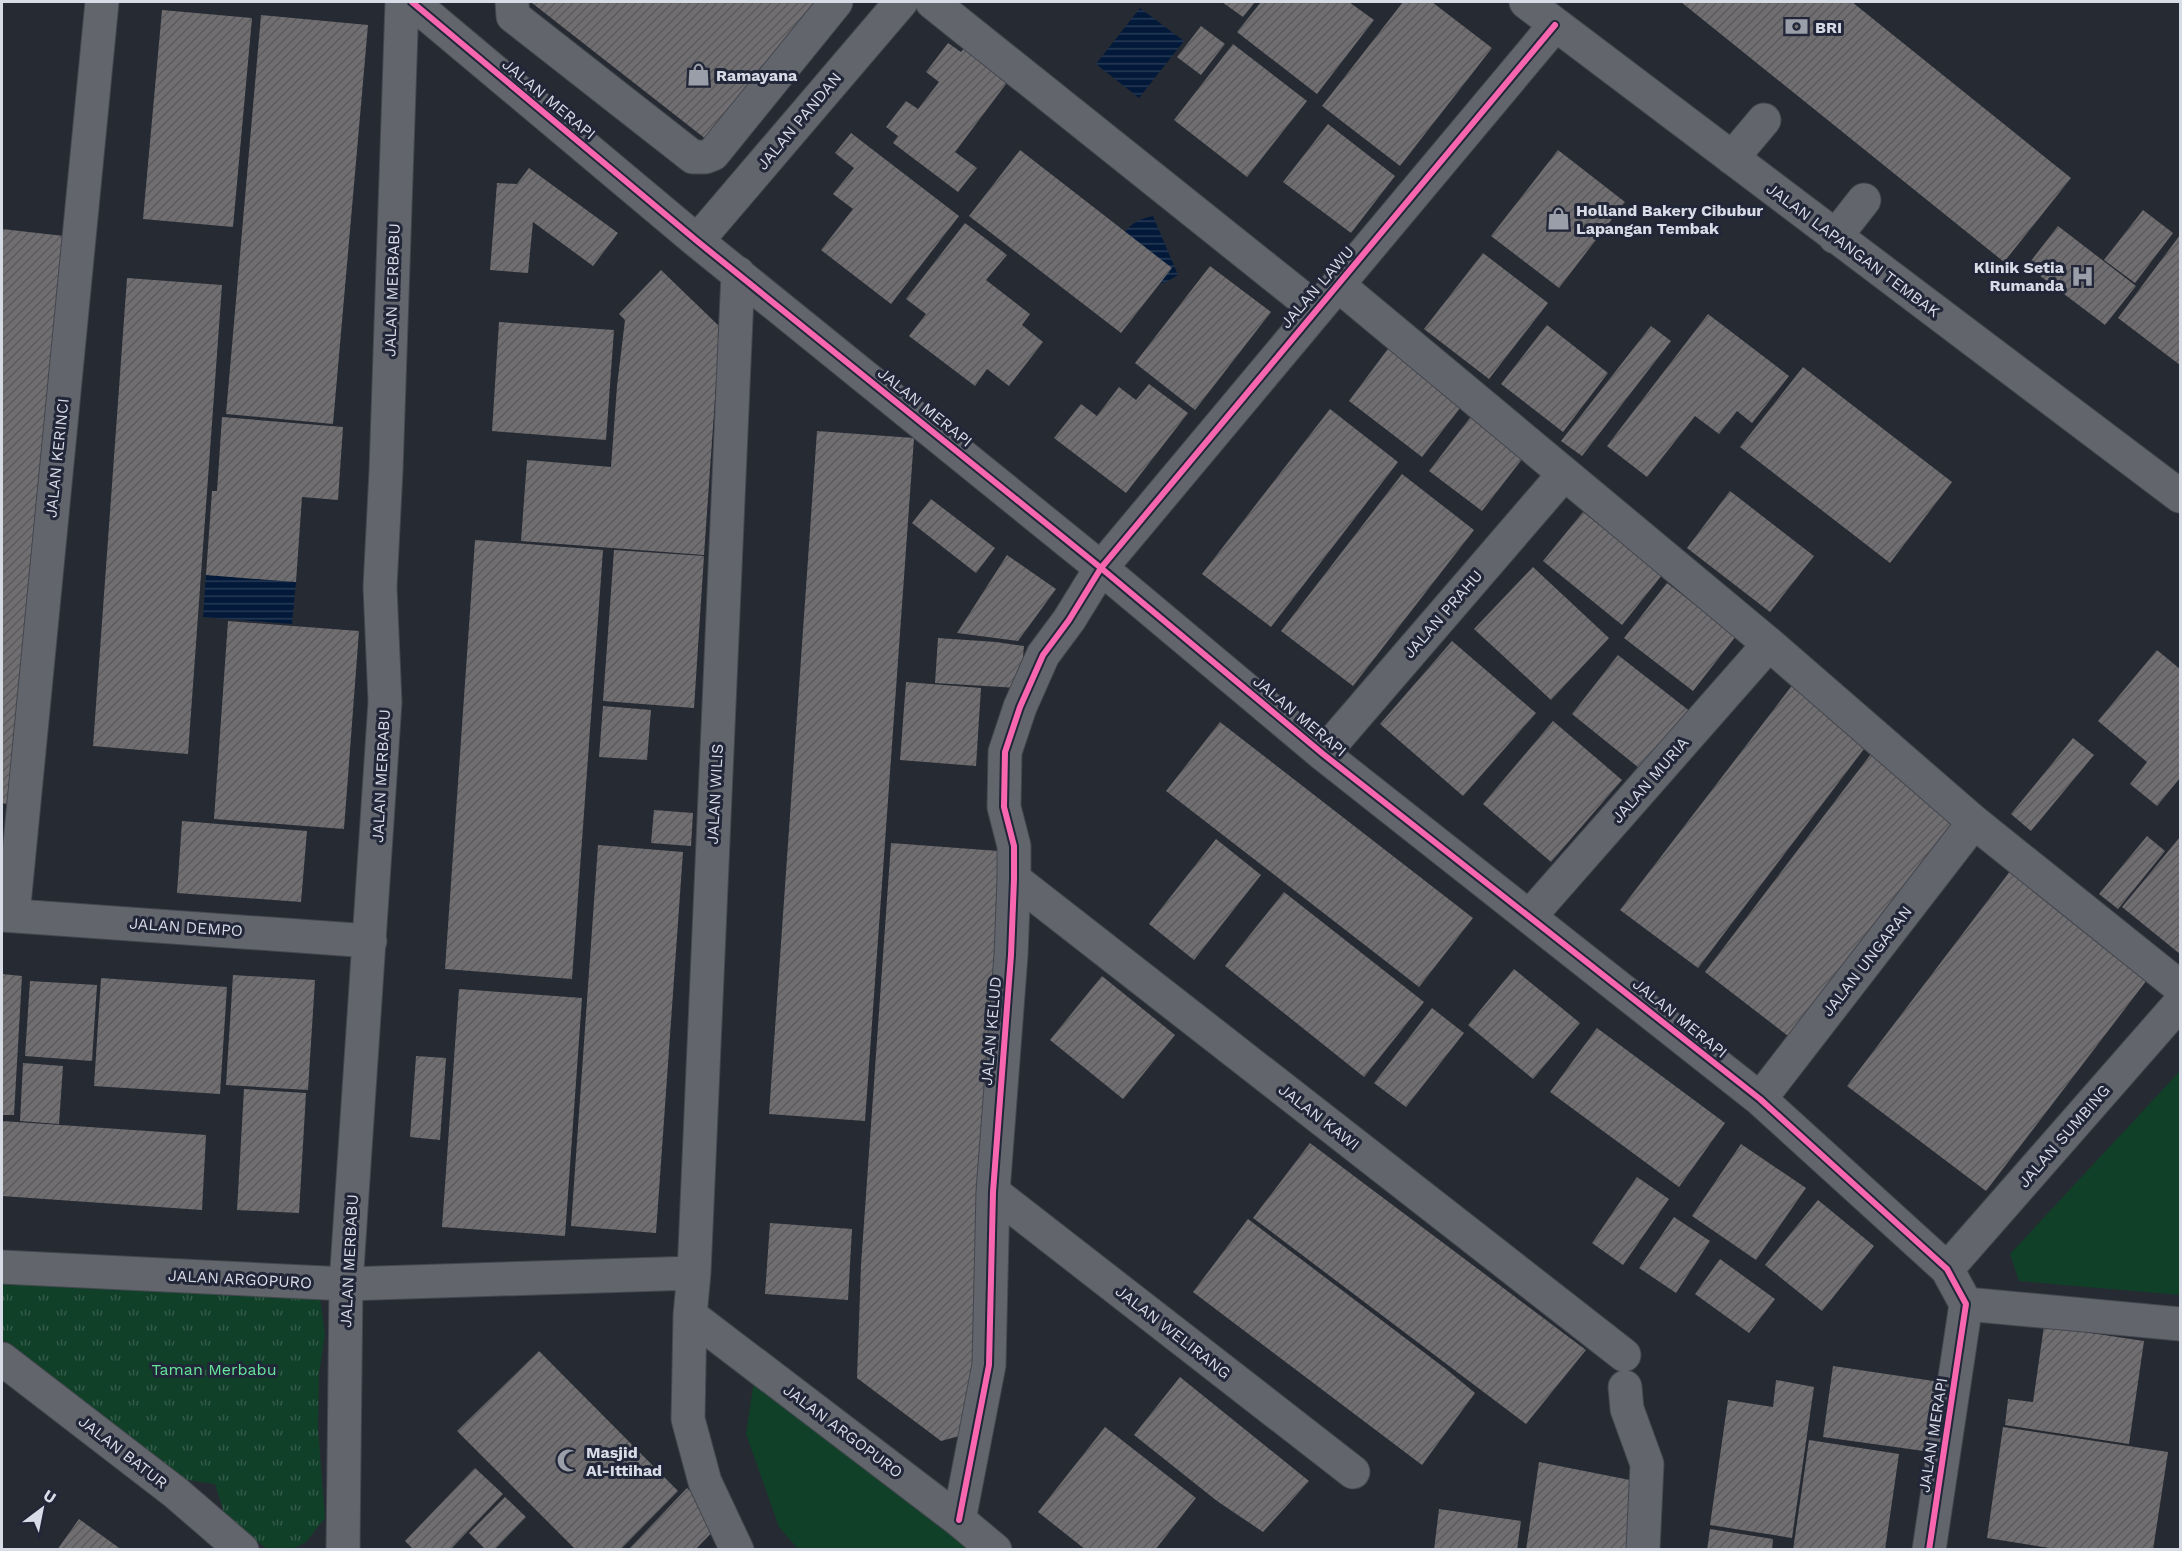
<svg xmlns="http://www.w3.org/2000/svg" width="2182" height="1551" font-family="'Work Sans',sans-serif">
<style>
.green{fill:#114029}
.park{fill:url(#park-tufts)}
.water{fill:url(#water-rules)}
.building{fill:url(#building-hatch)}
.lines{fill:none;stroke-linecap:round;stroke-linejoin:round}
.minor-casing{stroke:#44474f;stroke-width:35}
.minor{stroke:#62656c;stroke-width:33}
.cycleway-casing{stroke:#212738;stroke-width:10}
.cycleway{stroke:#f766af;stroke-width:6}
.labels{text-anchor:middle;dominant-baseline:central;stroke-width:6;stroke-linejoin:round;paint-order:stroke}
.poi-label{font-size:16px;font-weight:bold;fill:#d8dce7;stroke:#212738;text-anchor:start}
.street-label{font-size:16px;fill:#d8dce7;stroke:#212738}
.park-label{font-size:16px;fill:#66e59b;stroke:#212738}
</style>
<defs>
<pattern id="park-tufts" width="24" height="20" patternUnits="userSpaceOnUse" patternTransform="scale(1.5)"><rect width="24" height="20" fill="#114029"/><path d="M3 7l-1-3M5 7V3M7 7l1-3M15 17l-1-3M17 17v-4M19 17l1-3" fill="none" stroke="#335b48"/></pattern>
<pattern id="water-rules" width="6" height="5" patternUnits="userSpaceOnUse" patternTransform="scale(1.5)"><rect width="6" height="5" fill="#031939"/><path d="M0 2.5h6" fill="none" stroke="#273a56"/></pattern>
<pattern id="building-hatch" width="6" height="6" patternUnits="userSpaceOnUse" patternTransform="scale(1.5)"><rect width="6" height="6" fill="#706e70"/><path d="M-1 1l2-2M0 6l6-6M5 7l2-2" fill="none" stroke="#5b5a5d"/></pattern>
</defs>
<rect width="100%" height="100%" fill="#262a33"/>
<!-- green -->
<path class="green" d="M2180,1071V1295L2019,1281L2010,1254Z
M757,1360L996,1549H798L779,1527L746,1434Z"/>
<!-- park -->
<path class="park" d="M2,1250L316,1270L325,1335L319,1373L318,1429L325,1518L306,1542L293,1549H267L225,1516L215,1484L181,1479L2,1339Z"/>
<!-- water -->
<path class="water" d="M1140,8L1184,41L1139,98L1096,64Z
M1153,216L1178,275L1166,282L1153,285L1121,237C1130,224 1138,219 1153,216Z
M206,575L296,582L292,624L203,617Z"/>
<!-- building -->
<path class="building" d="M534,2H830L716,147L532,3Z
M1222,2H1255L1243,17Z
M1261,2H1349L1374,20L1317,94L1237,32Z
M1403,2H1432L1492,48L1400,166L1322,106Z
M1681,2H1852L2071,178L2004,262Z
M162,10L252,18L233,227L143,219Z
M261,15L368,25L333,424L226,414Z
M1201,26L1225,44L1201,75L1177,57Z
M948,43L961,52L965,47L1009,80L955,152L977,168L958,192L893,143L898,136L886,127L906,101L918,109L939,82L926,72Z
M1233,44L1307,101L1247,177L1174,120Z
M1328,124L1395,176L1351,233L1283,182Z
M851,133L959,216L891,304L821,250L853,209L833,194L854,168L835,153Z
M1020,150L1172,268L1121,333L969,216Z
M1558,150L1625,202L1559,288L1491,236Z
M529,168L618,233L593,266L533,222L528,273L490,270L497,183L517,184Z
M2143,210L2173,233L2135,283L2104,260Z
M965,223L1007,255L986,280L1030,314L1022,325L1043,342L1009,386L987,369L975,386L909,336L926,314L906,299Z
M2058,226L2136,286L2105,325L2027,266Z
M2,229L73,237L10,805L2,803Z
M2180,235V365L2118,318Z
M1483,253L1548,303L1489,379L1424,329Z
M1210,266L1271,312L1195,410L1135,363Z
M661,270L720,327L704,555L521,541L527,460L611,467L617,386L625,320L619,314Z
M127,278L222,285L188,754L93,746Z
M1708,314L1789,376L1752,423L1737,411L1719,434L1695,416L1647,477L1607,446Z
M499,322L614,330L606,440L492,431Z
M1547,325L1608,373L1563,432L1501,384Z
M1651,326L1671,341L1582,456L1561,441Z
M1393,342L1467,399L1422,457L1349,401Z
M1803,367L1952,482L1890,563L1740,447Z
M1149,384L1188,413L1126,493L1054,438L1081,404L1097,416L1119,387L1136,400Z
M1330,409L1398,462L1271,627L1202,574Z
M1476,410L1529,450L1482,511L1429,471Z
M222,417L343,427L338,500L302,497L296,582L206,575L212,491H217Z
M817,431L914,438L865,1121L769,1114Z
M1402,474L1474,530L1353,686L1281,631Z
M1730,491L1814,556L1770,612L1687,548Z
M931,499L995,548L976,573L912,523Z
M1583,512L1662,575L1622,625L1543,561Z
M475,540L603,550L572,979L445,969Z
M614,550L704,556L694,708L603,701Z
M1007,555L1056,589L1018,641L957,633Z
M1533,567L1609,638L1551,700L1474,629Z
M1667,583L1736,636L1693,691L1624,638Z
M228,621L359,631L344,829L214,819Z
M938,638L996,642L1024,646L1020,688L935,683Z
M1452,641L1536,713L1463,796L1380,724Z
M2157,650L2180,669V778L2157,806L2130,784L2147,762L2098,721Z
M1618,655L1696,716L1649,776L1572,714Z
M1797,679L1873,737L1698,968L1620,910Z
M906,682L981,688L976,766L900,760Z
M603,706L651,710L647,760L599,757Z
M1553,721L1622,780L1551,862L1483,804Z
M1220,722L1473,918L1419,987L1166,791Z
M2073,738L2094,755L2031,831L2011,814Z
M1874,750L1961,817L1792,1039L1705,972Z
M654,810L693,813L691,846L651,843Z
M182,821L307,831L301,902L177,893Z
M2147,836L2165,851L2118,909L2099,894Z
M2180,837V954L2122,907Z
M1216,839L1261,875L1194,960L1149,924Z
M891,843L1012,852L970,1433L941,1441L857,1378L861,1265Z
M598,845L683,852L656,1233L571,1226Z
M2014,866L2153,972L1986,1191L1847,1086Z
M1284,892L1424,1002L1364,1077L1225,966Z
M1514,969L1580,1023L1533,1079L1468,1025Z
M2,974L22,976L14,1115H2Z
M233,975L315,980L308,1090L226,1085Z
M1102,976L1175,1035L1123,1099L1050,1040Z
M101,978L227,987L220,1094L94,1086Z
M30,981L97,985L92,1061L25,1056Z
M459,989L582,998L565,1236L442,1227Z
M1432,1008L1464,1033L1406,1107L1374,1083Z
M1597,1028L1725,1123L1679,1187L1550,1092Z
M416,1056L446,1058L440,1140L410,1137Z
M23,1063L63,1066L59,1124L20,1121Z
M244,1089L306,1093L299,1213L237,1210Z
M2,1121L206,1135L202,1210L2,1196Z
M1310,1143L1586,1350L1526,1424L1253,1218Z
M1741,1144L1806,1188L1756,1260L1692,1216Z
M1637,1177L1669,1199L1623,1265L1592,1243Z
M1818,1200L1874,1246L1822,1311L1765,1265Z
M1674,1217L1710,1241L1676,1293L1639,1268Z
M1248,1219L1446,1369L1475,1393L1422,1465L1193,1292Z
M770,1223L852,1229L848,1300L765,1294Z
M1720,1259L1775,1299L1749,1333L1695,1294Z
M2044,1326L2144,1341L2129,1444L2005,1425L2008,1399L2033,1402Z
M539,1351L678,1491L620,1550H576L457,1431Z
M1833,1366L1940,1382L1931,1452L1823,1437Z
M1180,1377L1309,1481L1263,1532L1217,1501L1134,1435Z
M1776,1380L1814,1387L1792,1538L1710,1525L1728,1400L1773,1407Z
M1105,1427L1196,1498L1155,1550H1086L1038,1512Z
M2003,1427L2168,1452L2153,1550H2062L1987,1538Z
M1809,1440L1899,1454L1885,1550H1793Z
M1539,1462L1635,1481L1626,1550H1526Z
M475,1468L503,1494L450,1550H414L405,1541Z
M687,1488L722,1522L695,1550H628Z
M505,1497L526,1517L494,1550H486L469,1533Z
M1439,1509L1521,1521L1517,1550H1434Z
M79,1519L122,1550H57Z
M1710,1529L1773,1539L1772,1550H1707Z"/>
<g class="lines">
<defs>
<path id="minor" d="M412,2L697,241L1101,568L1323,754L1760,1099L1947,1269L1966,1304L1929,1550
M512,2L513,16L693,157H705L713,154L836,2
M932,2L1316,309
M1526,2L2180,496
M1732,158L1764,120
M1835,237L1864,200
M697,241L901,2
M1338,285L1769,644L1974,822L2180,987
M1323,754L1564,474
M1014,879L1624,1355
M2,915L370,941
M13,915L102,2
M1530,916L1769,644
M1760,1099L1974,822
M993,1192L1353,1472
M2,1267L346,1284L694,1273
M1947,1269L2180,1003
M1966,1304L2180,1324
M690,1315L959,1520L995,1550
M2,1359L176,1493L242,1550
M1625,1387L1627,1409L1647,1464L1643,1550
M959,1520L989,1365L993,1192L1011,955L1014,879V846L1004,807L1005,752L1020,707L1043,655L1069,620L1101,568L1555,25
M343,1550L346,1284L385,702L380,587L386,471L402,2
M737,1550L705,1482L688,1419L690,1315L694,1273L738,273"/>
</defs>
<!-- minor casing -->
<use href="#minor" class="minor-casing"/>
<!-- minor -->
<use href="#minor" class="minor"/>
<defs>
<path id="cycleway" d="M412,2L697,241L1101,568L1323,754L1760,1099L1947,1269L1966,1304L1929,1550
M959,1520L989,1365L993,1192L1011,955L1014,879V846L1004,807L1005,752L1020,707L1043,655L1069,620L1101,568L1555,25"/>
</defs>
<!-- cycleway casing -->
<use href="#cycleway" class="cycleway-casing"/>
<!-- cycleway -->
<use href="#cycleway" class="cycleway"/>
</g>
<!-- icons -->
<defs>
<symbol id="bank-bare" viewBox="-9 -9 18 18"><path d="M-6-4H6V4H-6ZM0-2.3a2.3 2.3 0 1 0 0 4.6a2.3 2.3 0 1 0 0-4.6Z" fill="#9a9ea8" stroke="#212738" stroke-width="2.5" paint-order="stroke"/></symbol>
<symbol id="shop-bare" viewBox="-9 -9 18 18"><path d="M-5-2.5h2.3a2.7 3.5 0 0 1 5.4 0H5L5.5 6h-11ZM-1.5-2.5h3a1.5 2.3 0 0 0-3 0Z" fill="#9a9ea8" stroke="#212738" stroke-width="2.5" paint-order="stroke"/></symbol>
<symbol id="hospital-bare" viewBox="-9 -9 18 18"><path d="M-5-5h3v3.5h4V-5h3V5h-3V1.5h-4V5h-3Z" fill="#9a9ea8" stroke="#212738" stroke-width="2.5" paint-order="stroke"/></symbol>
<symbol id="mosque-bare" viewBox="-9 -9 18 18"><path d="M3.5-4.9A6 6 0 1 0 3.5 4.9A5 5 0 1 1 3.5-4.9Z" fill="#9a9ea8" stroke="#212738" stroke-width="2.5" paint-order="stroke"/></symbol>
</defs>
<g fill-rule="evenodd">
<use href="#bank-bare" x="1780" y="10" width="33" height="33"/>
<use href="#shop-bare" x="682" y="58" width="33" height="33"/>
<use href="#shop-bare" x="1542" y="202" width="33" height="33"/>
<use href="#hospital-bare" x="2066" y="260" width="33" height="33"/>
<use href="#mosque-bare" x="552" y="1444" width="33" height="33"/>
</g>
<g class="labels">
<!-- poi labels -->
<g class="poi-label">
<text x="1815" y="27">BRI</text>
<text x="716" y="75">Ramayana</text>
<text x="1576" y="210">Holland Bakery Cibubur<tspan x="1576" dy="18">Lapangan Tembak</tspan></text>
<text x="2064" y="267" text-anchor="end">Klinik Setia<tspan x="2064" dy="18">Rumanda</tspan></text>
<text x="586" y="1452">Masjid<tspan x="586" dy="18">Al-Ittihad</tspan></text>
</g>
<!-- street labels -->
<g class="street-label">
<text transform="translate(549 99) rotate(40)">JALAN MERAPI</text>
<text transform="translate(799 121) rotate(-50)">JALAN PANDAN</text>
<text transform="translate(1853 250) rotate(37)">JALAN LAPANGAN TEMBAK</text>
<text transform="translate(1317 287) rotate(-49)">JALAN LAWU</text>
<text transform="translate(392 290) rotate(-88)">JALAN MERBABU</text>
<text transform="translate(925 407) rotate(39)">JALAN MERAPI</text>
<text transform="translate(57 458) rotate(-84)">JALAN KERINCI</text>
<text transform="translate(1443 614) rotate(-49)">JALAN PRAHU</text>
<text transform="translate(1300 716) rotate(40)">JALAN MERAPI</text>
<text transform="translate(381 776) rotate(-87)">JALAN MERBABU</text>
<text transform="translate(1650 780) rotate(-49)">JALAN MURIA</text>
<text transform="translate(715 794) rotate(-87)">JALAN WILIS</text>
<text transform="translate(186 927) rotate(4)">JALAN DEMPO</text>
<text transform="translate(1867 961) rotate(-52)">JALAN UNGARAN</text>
<text transform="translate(1680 1018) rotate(39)">JALAN MERAPI</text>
<text transform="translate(991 1031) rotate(-85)">JALAN KELUD</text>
<text transform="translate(1319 1117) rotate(38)">JALAN KAWI</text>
<text transform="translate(2064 1136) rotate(-49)">JALAN SUMBING</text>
<text transform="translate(349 1261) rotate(-87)">JALAN MERBABU</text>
<text transform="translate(240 1279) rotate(3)">JALAN ARGOPURO</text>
<text transform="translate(1173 1332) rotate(38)">JALAN WELIRANG</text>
<text transform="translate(843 1431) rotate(37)">JALAN ARGOPURO</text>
<text transform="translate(1933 1435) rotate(-81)">JALAN MERAPI</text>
<text transform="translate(123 1452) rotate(38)">JALAN BATUR</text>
</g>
<!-- park labels -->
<g class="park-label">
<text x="214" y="1369">Taman Merbabu</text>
</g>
</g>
<!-- border -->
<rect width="2182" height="1551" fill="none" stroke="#d8dce7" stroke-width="6"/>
<!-- north arrow -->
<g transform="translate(42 1509) rotate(32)" stroke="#212738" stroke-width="4.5" paint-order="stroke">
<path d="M0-4.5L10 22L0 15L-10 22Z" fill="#d8dce7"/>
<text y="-9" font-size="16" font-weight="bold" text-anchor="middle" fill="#d8dce7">U</text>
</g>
</svg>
